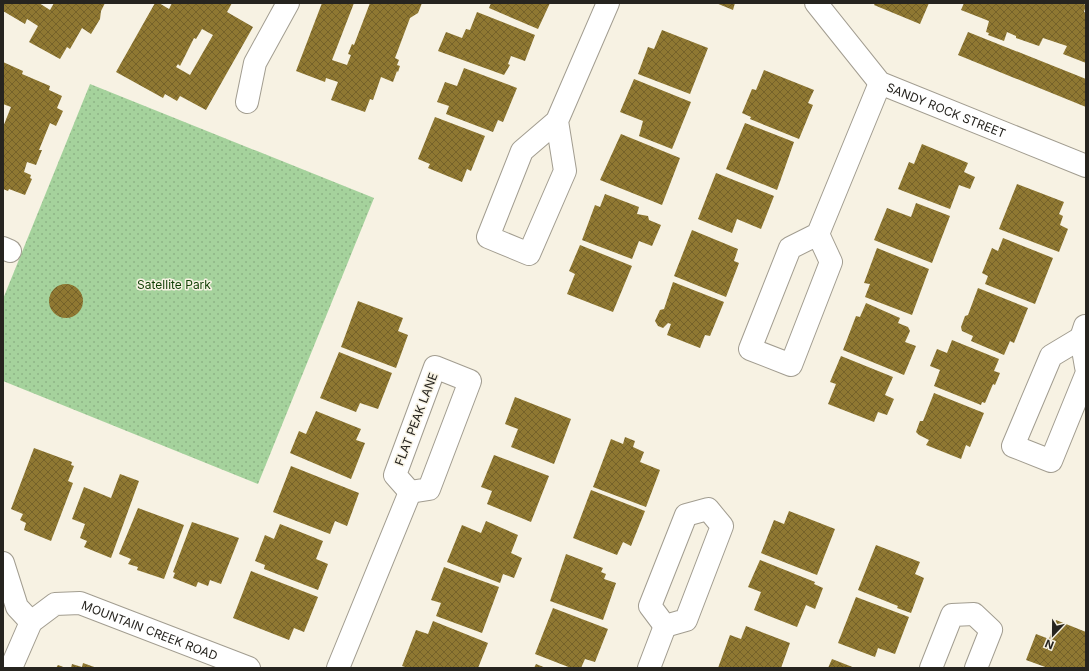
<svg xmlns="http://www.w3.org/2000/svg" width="1089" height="671" font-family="Inter,sans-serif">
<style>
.park{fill:url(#park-dots)}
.building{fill:url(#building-cross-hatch);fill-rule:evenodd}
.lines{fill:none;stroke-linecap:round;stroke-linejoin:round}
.minor-casing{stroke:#a29d90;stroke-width:24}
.minor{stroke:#fff;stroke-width:22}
.labels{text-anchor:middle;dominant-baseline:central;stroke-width:3;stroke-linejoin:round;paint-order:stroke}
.street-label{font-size:12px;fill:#26241f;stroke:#f7f2e3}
.park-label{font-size:12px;fill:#0f3e04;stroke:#f7f2e3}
</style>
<defs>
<pattern id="park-dots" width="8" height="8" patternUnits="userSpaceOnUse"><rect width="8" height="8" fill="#a5d29c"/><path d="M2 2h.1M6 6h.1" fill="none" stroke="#8eb486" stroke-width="1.8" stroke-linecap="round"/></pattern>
<pattern id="building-cross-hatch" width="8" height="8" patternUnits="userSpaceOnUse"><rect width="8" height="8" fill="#8f7832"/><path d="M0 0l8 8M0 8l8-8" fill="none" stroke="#75622a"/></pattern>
</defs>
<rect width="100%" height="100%" fill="#f7f2e3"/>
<!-- park -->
<path class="park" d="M90,84L374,198L258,484L3,381V299Z"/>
<!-- building -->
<path class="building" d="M3,3H39L50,10L54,3H105L101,11L100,19L91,34L82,28L70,49L67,47L60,59L29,42L38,26L27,19L25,24L3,11Z
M155,3H159L169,9L172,3H232L227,12L253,27L206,110L180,96L177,101L165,94L163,98L116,72ZM202,29L213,35L190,75L176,67L178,64L180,66L194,38L196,39Z
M322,3H354L332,60L347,65L351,55L348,54L352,44L354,45L370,3H422L418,13L410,18L395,58L399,60L397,65L400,66L398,72L397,71L393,82L381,77L373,100L370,99L365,112L331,100L338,82L326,78L325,82L296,71Z
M491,3H550L538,29L489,8Z
M716,3H735L733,10Z
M875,3H929L920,24L874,5Z
M964,3H1081L1086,5L1084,12L1086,13V63L1063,54L1067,46L1043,38L1039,46L1016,38V36L1007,32L1004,41L988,35L989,33L986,32L989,21L961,10Z
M477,12L535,35L525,61L511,56L508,64L510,65L504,75L438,51L446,32L462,38L466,29L470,30Z
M662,30L708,48L690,94L638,74L648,47L654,49Z
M968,32L1086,79V107L958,55Z
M3,62L23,71L22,74L50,86L49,90L62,96L57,108L63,111L56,126L50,123L39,150H42L36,165L27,162L24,172L31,175L30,178L32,179L25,195L9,189L8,191L3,189V127L11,107L3,104Z
M464,68L517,88L503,122L498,120L493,132L446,114L449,106L437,102L445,82L457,86Z
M764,70L814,90L808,103L813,105L799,139L750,119L751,117L742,113L752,89L756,90Z
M634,79L691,102L672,149L639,136L643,121L620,112Z
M435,117L485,136L471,171L467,169L462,182L428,168L430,164L418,159Z
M745,123L794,142L777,190L726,169Z
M621,134L680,158L662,205L600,180Z
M922,144L968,163L964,172L975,177L970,189L959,185L950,209L898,189L909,162L914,164Z
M716,173L774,196L761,229L737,219L732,233L698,219Z
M1017,184L1064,202L1059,214L1063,216L1060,225L1068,229L1059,252L999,229Z
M605,194L639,207L637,214L648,216L649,220L661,225L652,246L639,241L632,259L582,240L595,205L600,207Z
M916,203L950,216L932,263L874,240L887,208L911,217Z
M692,230L738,249L734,261L739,263L726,297L674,276Z
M1003,238L1053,258L1035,304L985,284L988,276L982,273L992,248L998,251Z
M580,245L632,266L613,312L567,294L575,274L569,271Z
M877,248L929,269L912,315L865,297L870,284L864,283Z
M673,282L724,302L710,336L705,335L700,348L667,335L671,324L668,323L663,328L658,326L655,321L660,310L664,309Z
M49 301a17 17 0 1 1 34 0a17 17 0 1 1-34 0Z
M978,288L1028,308L1014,343L1010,341L1004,355L971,341L973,336L962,331L961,327L965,316L968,315Z
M358,301L403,318L398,331L408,335L396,368L341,347Z
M866,303L900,318L898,323L908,327L910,331L905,342L916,346L904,375L843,350L856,316L860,317Z
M952,340L999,359L994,371L1000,373L995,385L993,384L985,403L982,402L981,405L934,386L940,370L930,366L937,349L947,353Z
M339,352L392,373L378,409L360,403L356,412L320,398Z
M841,356L893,377L885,395L894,399L887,415L878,412L874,422L828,404L836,384L830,382Z
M934,393L984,413L970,447L966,445L961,459L926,445L929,440L919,435L916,432L920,421H923Z
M515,397L571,419L554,464L511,447L518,429L505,424Z
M316,411L361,429L356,440L365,443L351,479L290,453L299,431L306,434Z
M625,437L635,441L633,447L644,452L640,462L660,470L646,507L593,487L611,439L623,444Z
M34,448L72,462L71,465L74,466L68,481L73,483L51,541L24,530L26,523L20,520L23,514L11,509Z
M494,455L549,476L531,522L487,504L492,491L481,487Z
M291,466L359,493L347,526L335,521L330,534L273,512Z
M120,474L139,481L111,558L84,547L87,541L80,538L85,524L72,519L84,487L111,498Z
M591,490L645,511L631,546L623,542L617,555L573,538Z
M138,508L184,525L164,579L137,570L138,567L128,564L131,559L119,554Z
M789,511L835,529L817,575L761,553L774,520L784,524Z
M486,521L518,535L511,553L522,558L514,578L503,574L500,583L447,562L462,525L481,533Z
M192,522L239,538L221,584L210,580L208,586L198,582L196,587L173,578L175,573L173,572Z
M280,524L323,541L316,559L328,564L318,590L264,569L265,565L255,561L265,535L274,539Z
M876,545L920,562L915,574L924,578L911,613L897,608L898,606L858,590Z
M566,554L603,568L601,572L606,574L604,579L616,583L603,620L550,601Z
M760,560L815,582L814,584L823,588L815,609L806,605L797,627L754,610L761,592L748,587Z
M444,567L499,587L482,633L436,616L441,603L431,600Z
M251,571L318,597L304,632L294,628L289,640L233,618Z
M856,597L909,617L895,654L878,648L875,657L838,643Z
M553,608L608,629L595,662L585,659L581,668H571L535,654Z
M1056,620L1086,632V668H1048L1026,660L1036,634L1049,639Z
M433,621L488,643L478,668H408L402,666L416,630L428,634Z
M746,626L790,643L781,668H718L730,635L741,639Z
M832,659L855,668H828Z
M83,663L97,668H71L72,664L82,667Z
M536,664L546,668H534Z
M58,665L66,668H56Z"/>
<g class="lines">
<defs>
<g id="minor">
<path id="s1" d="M816,3L880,83L1086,166"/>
<path d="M247,102L255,63L288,3"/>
<path d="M557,121L565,171L529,254L488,237L522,151L557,121L608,3"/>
<path d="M818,234L831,262L791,365L750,349L790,248L818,234L880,83"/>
<path d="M3,248L10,251"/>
<path d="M1085,326L1081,338L1086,367"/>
<path d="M1081,338L1051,356L1013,446L1051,461L1086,375"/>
<path d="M435,367L470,381L429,489L410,492L395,475Z"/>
<path d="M708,509L722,526L686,620L665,626L650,606L686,515Z"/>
<path d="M3,563L17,607L31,622"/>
<path id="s2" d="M11,668L31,622L55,604L80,603L249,668"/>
<path d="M338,668L410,492"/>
<path d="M649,668L665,626"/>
<path d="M931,668L952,615L974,614L991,630L976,668"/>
</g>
</defs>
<!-- minor casing -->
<use href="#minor" class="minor-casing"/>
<!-- minor -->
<use href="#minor" class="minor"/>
</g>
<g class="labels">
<!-- street labels -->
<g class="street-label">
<text stroke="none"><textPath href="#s1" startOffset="174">SANDY ROCK STREET</textPath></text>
<text transform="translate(416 419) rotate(-69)">FLAT PEAK LANE</text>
<text stroke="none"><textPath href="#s2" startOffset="180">MOUNTAIN CREEK ROAD</textPath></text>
</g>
<!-- park labels -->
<g class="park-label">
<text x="174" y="284">Satellite Park</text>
</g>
</g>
<!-- border -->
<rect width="1089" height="671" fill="none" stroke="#26241f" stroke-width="8"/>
<!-- north arrow -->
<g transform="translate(1053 635) rotate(202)" stroke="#f7f2e3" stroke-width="3" paint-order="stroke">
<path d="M0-3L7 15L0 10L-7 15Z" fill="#26241f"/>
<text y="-6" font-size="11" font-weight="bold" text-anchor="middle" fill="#26241f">N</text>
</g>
</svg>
